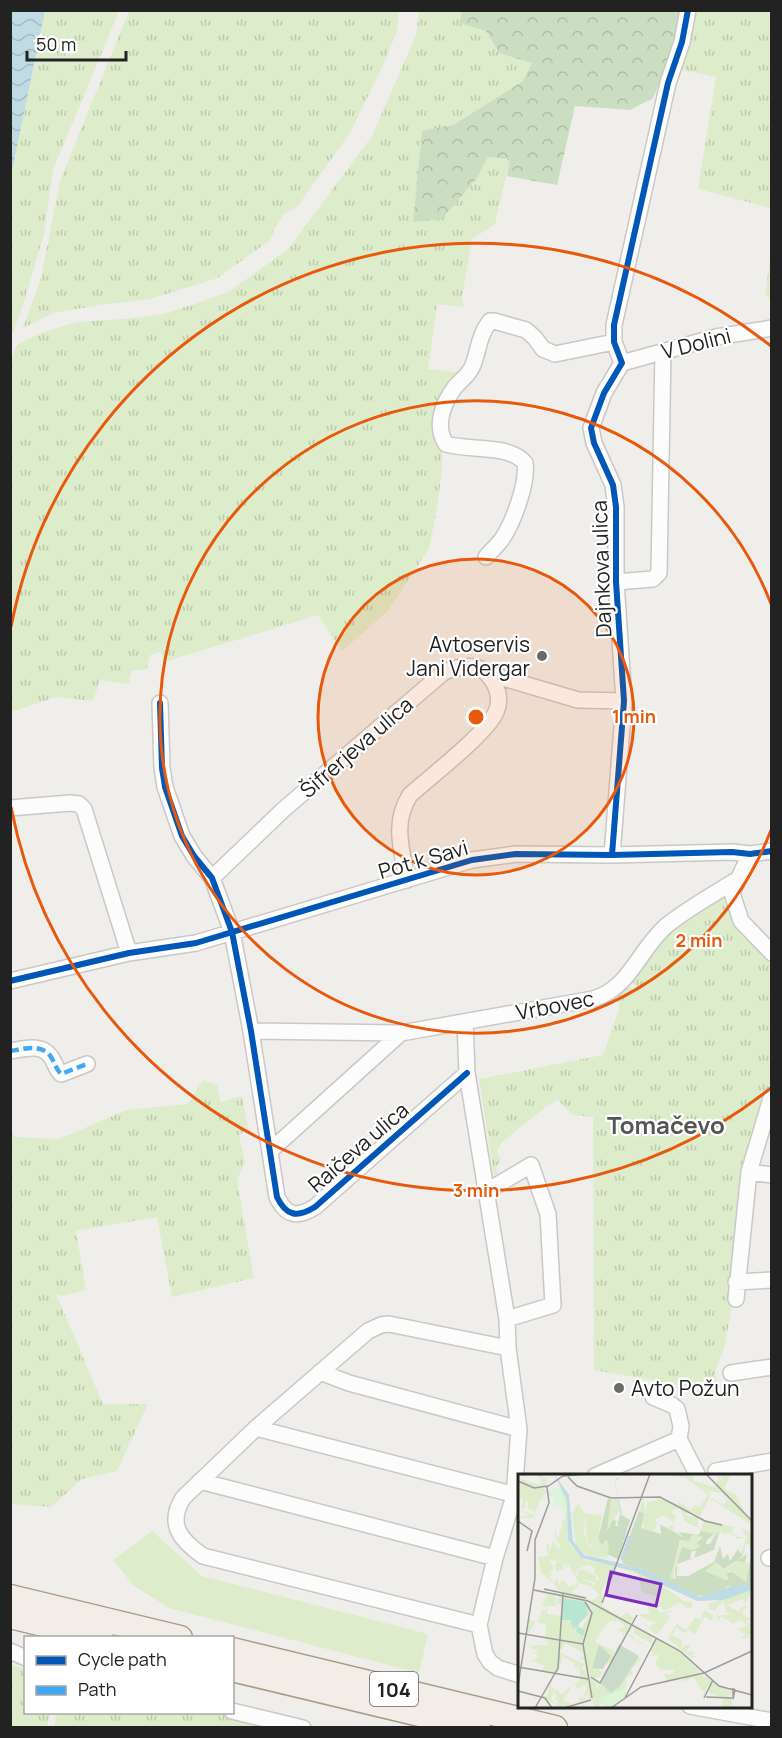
<svg xmlns="http://www.w3.org/2000/svg" width="782" height="1738" font-family="Manrope,sans-serif">
<style>
.grass{fill:url(#grass-tufts)}
.forest{fill:url(#forest-crowns)}
.garden{fill:#ddeccb}
.water{fill:url(#water-waves)}
.lines{fill:none;stroke-linecap:round;stroke-linejoin:round}
.street-casing{stroke:#c9c8c7;stroke-width:18}
.primary-casing{stroke:#a79c86;stroke-width:27}
.street{stroke:#fdfcfc;stroke-width:15}
.primary{stroke:#f3ede7;stroke-width:24}
.quiet{stroke:#3fa9f5;stroke-width:4.5;stroke-dasharray:9 4.5;stroke-linecap:butt}
.cycleway-casing{stroke:#fff;stroke-width:10}
.cycleway{stroke:#0057b8;stroke-width:6}
.ring{fill:none;stroke:#e8590c;stroke-width:3}
.poi-dot{fill:#6a6968;stroke:#fff;stroke-width:2}
.labels{text-anchor:middle;dominant-baseline:central;stroke-width:4.5;stroke-linejoin:round;paint-order:stroke}
.shield{fill:#fff;stroke:#646464;stroke-width:1.5}
.shield-label{font-size:20px;font-weight:bold;fill:#222}
.street-label{font-size:21px;fill:#222;stroke:#fff}
.poi-label{font-size:21px;fill:#222;stroke:#fff;text-anchor:end}
.quarter-label{font-size:24px;font-weight:bold;fill:#555;stroke:#fff}
.inset-river{fill:none;stroke:#bfdbe3;stroke-width:3}
.inset-road{fill:none;stroke:#9e9c9b;stroke-width:1.5}
.view{fill:#7b2cbf;fill-opacity:0.15;stroke:#7b2cbf;stroke-width:3}
.inset-edge{fill:none;stroke:#222;stroke-width:3}
.centre{fill:#e8590c;stroke:#fff;stroke-width:3}
.ring-label{font-size:18px;text-anchor:middle;font-weight:bold;fill:#e8590c;stroke:#fff;stroke-width:4.5;stroke-linejoin:round;paint-order:stroke}
</style>
<defs>
<pattern id="grass-tufts" width="24" height="20" patternUnits="userSpaceOnUse" patternTransform="scale(1.5)"><rect width="24" height="20" fill="#ddeccb"/><path d="M3 7l-1-3M5 7V3M7 7l1-3M15 17l-1-3M17 17v-4M19 17l1-3" fill="none" stroke="#bdcaae"/></pattern>
<pattern id="forest-crowns" width="20" height="18" patternUnits="userSpaceOnUse" patternTransform="scale(1.5)"><rect width="20" height="18" fill="#cbdec1"/><path d="M2 6a3 3 0 1 1 6 0M12 15a3 3 0 1 1 6 0" fill="none" stroke="#aebea6"/></pattern>
<pattern id="water-waves" width="16" height="10" patternUnits="userSpaceOnUse" patternTransform="scale(1.5)"><rect width="16" height="10" fill="#bfdbe3"/><path d="M0 5q4-4 8 0t8 0" fill="none" stroke="#a4bcc2"/></pattern>
</defs>
<rect width="100%" height="100%" fill="#f0eeeb"/>
<!-- grass -->
<path class="grass" d="M45,11H119L53,170L44,234L23,305L11,338V176Z
M129,11L399,10L397,31L385,61L350,133L297,207L284,214L274,230L270,240L218,278L150,299L100,305L53,313L23,328L41,278L60,181Z
M419,11H462L459,23L486,31L499,53L532,63L523,81L453,125L422,132L413,222L477,178L488,157L510,159L495,224L472,239L462,297L464,307L437,304L428,369L464,373L453,384L442,447V469L437,508L429,549L387,612L342,651L318,615L164,662L161,652L150,655L147,669L132,671L128,684L100,680L93,701L56,697L11,712L10,363L17,345L40,333L77,322L137,318L162,314L198,303L230,291L288,249L372,136L416,35Z
M694,11H771V208L698,189L716,77L681,70Z
M771,254V299L765,295Z
M724,896L771,960L772,1077L747,1149L744,1163L733,1301L724,1349L715,1371L717,1381L696,1388L594,1370L593,1117L573,1115L558,1100L548,1105L501,1143L497,1152L501,1160L496,1167L498,1174L494,1175L479,1079L603,1055L619,1009V1004L616,997L628,987L633,989L636,985L630,980L663,934Z
M203,1080L217,1085L221,1102L242,1096L248,1129L239,1135L245,1162L237,1180L254,1278L172,1297L157,1217L76,1231L86,1290L62,1296L56,1294L103,1404H148L117,1471L82,1479L51,1507L11,1504V1127L14,1137L59,1139L126,1110L188,1104Z
M10,1666L25,1668L26,1712L50,1713L47,1727H11Z
M57,1712L216,1713L274,1727L54,1728Z"/>
<!-- forest -->
<path class="forest" d="M462,11H684L671,57L653,98L630,110L575,106L557,185L507,176L510,159L488,157L477,178L442,219L413,222L422,131L453,125L523,81L532,63L499,53L486,31L459,23Z"/>
<!-- garden -->
<path class="garden" d="M152,1531L202,1576L428,1634L419,1673L169,1608L133,1585L113,1560Z"/>
<!-- water -->
<path class="water" d="M11,10L45,11L11,176L10,11Z"/>
<g class="lines">
<defs>
<path id="street" d="M622,363L716,337L772,328
M486,557C491,551 497,546 502,539C513,523 528,483 525,463C510,444 469,451 446,444C434,426 443,403 455,387C461,380 470,374 473,365C479,349 479,335 490,321H494L526,330L535,338L543,349L555,354L614,342
M616,582L653,579L659,573L663,351
M486,673L578,700L624,701
M160,703L162,768L165,787L182,836L194,856L212,878L232,932L251,1031L277,1197C286,1216 297,1218 315,1207L467,1073
M10,808L70,803L79,804L84,809L129,953
M750,854L732,893L741,921L772,953
M612,855L624,701L616,582V507L613,485L594,443L591,428L604,393L622,363L614,342V325L668,83L682,42L688,10
M212,878L283,810L444,672C457,667 476,662 487,674C497,684 502,699 496,712C486,734 430,777 410,795C392,823 402,850 407,880
M10,981L129,953L196,943L472,860L516,854L612,855L732,852L750,854L772,851
M465,1022L467,1073L507,1319L508,1348L519,1429L514,1496L495,1558L479,1625L485,1654L490,1662L498,1668L520,1675
M251,1031L401,1033L593,999C630,988 638,951 666,926C687,909 712,895 735,881
M10,1051C24,1049 42,1043 51,1057C55,1063 56,1069 61,1074L87,1064
M270,1151L401,1033
M749,1172L772,1175
M487,1191L531,1165L548,1214L553,1305L507,1319
M736,1282L772,1280
M736,1299L749,1172L772,1095
M320,1372L349,1383L519,1429
M731,1373L772,1367
M653,1397L672,1405L677,1409L681,1426L679,1439L698,1476
M256,1428L520,1496
M716,1471L772,1461
M595,1476L679,1439
M200,1481L495,1558
M769,1558L772,1557
M479,1625L203,1556C180,1540 167,1524 183,1498L256,1428L368,1331L381,1325L389,1324L508,1348
M10,1651L26,1658
M690,1706L772,1721
M232,1711L303,1728"/>
<path id="primary" d="M10,1597L180,1638
M10,1616L101,1638
M232,1650L555,1728
M232,1669L478,1728"/>
</defs>
<!-- street casing -->
<use href="#street" class="street-casing"/>
<!-- primary casing -->
<use href="#primary" class="primary-casing"/>
<!-- street -->
<use href="#street" class="street"/>
<!-- primary -->
<use href="#primary" class="primary"/>
<!-- quiet -->
<path class="quiet" d="M10,1051C24,1049 42,1043 51,1057C55,1063 56,1069 61,1074L87,1064"/>
<defs>
<path id="cycleway" d="M160,703L162,768L165,787L182,836L194,856L212,878L232,932L251,1031L277,1197C286,1216 297,1218 315,1207L467,1073
M612,855L624,701L616,582V507L613,485L594,443L591,428L604,393L622,363L614,342V325L668,83L682,42L688,10
M10,981L129,953L196,943L472,860L516,854L612,855L732,852L750,854L772,851"/>
</defs>
<!-- cycleway casing -->
<use href="#cycleway" class="cycleway-casing"/>
<!-- cycleway -->
<use href="#cycleway" class="cycleway"/>
</g>
<!-- distance rings -->
<circle cx="476" cy="717" r="158" fill="#e8590c" fill-opacity=".12"/>
<g class="ring">
<circle cx="476" cy="717" r="158"/>
<path d="M771 830A316 316 0 1 1 771 604"/>
<path d="M771 1088A474 474 0 0 1 11 807M11 627A474 474 0 0 1 771 346"/>
</g>
<!-- markers -->
<g class="poi-dot">
<circle cx="542" cy="656" r="6"/>
<circle cx="619" cy="1388" r="6"/>
</g>
<g class="labels">
<!-- shield labels -->
<rect class="shield" x="370" y="1672" width="48" height="34" rx="4.5"/>
<g class="shield-label">
<text x="394" y="1689">104</text>
</g>
<!-- street labels -->
<g class="street-label">
<text transform="translate(696 343) rotate(-14)">V Dolini</text>
<text transform="translate(601 569) rotate(-92)">Dajnkova ulica</text>
<text transform="translate(356 747) rotate(-41)">Šifrerjeva ulica</text>
<text transform="translate(423 859) rotate(-16)">Pot k Savi</text>
<text transform="translate(555 1005) rotate(-11)">Vrbovec</text>
<text transform="translate(358 1147) rotate(-41)">Raičeva ulica</text>
</g>
<!-- poi labels -->
<g class="poi-label">
<text x="530" y="644">Avtoservis<tspan x="530" dy="24">Jani Vidergar</tspan></text>
<text x="631" y="1388" text-anchor="start">Avto Požun</text>
</g>
<!-- quarter labels -->
<g class="quarter-label">
<text x="666" y="1124">Tomačevo</text>
</g>
</g>
<!-- overview -->
<g transform="translate(518 1474)">
<rect width="234" height="234" fill="#f0eeeb"/>
<path d="M17,0H26L24,2L30,7L24,14L39,23L27,19L24,23L29,27L23,25L16,41L19,48L16,44H0L11,41L3,38V36L14,41L17,38L11,35L8,23L7,34L4,35L5,26L0,22L3,6L0,4L22,11L24,6ZM148,0H175L176,7L197,13L202,0L203,7L205,0H213L206,15L217,20L234,51L195,26L192,29L194,24L205,31L208,27L203,21L213,30L204,19L188,17L193,21L182,42L172,38L167,41L180,44V52L184,55L185,47L217,53L213,58L220,63H229L223,54L233,59L234,79L231,70L227,71V79L221,86L234,89L228,108L212,97L208,99L211,105L203,104L201,108L200,103L187,96L198,88L206,96L220,87L229,63L220,65L215,82L220,65L212,59L203,60V56H199V67L193,65L196,60L182,59L183,55L167,48L162,34L155,36L154,40H158L155,56L166,64L149,54L157,49L145,41L136,46L145,53L143,60L144,52L139,49L136,57L126,55V49L123,54L126,40L121,37L125,24L128,41L129,28L140,27L138,24L151,27L153,33V28L160,30L163,25L162,29L173,36L177,31L182,33L190,21L168,4ZM40,6L49,26L50,68L66,86L99,92L84,116V132L102,143L109,139L116,144L112,149L35,113L40,114L36,110L39,105L41,111L45,106L51,113L55,110V113L60,108L49,87L50,95L46,89L45,94L41,89L46,96L42,95L40,99L36,92L39,87L32,86L36,95L29,101L35,99L32,103L35,109L23,98L20,83L30,82L28,71L32,69L30,75L33,74L35,67L39,74L43,73L37,64V56L40,65L44,51H47L43,49L47,45L48,34ZM70,91L78,94L75,98L81,104L77,111L57,101L59,95ZM61,109L72,112L82,121L74,127L54,118ZM101,25L105,41L101,37L89,56L93,26ZM67,40L84,41L80,65L84,71L93,66L94,79H82L69,68ZM175,60H185L178,69L183,72L174,76L164,73L156,95L157,105H151L163,66L171,67ZM100,93H103L121,100L144,111L167,128H174V133L170,135L162,128L146,137L144,133H138L142,139L155,136L146,141H151L150,145L154,141L138,161L121,145L131,153L138,149L120,141L132,139L129,130H140L144,124L124,118L120,101ZM65,95L78,102V109L60,103L59,97ZM234,116L227,131L225,125L209,131L221,138L223,133L226,132L230,133L223,138L226,141L228,137L226,141L232,145L227,149L234,150L230,154H234V161L227,162L234,164H223L227,160L220,155L230,151L221,146L215,150L203,142L200,148L198,137L203,138H199L200,142L217,140L209,139L205,127L197,136L191,135L190,130ZM16,117L44,120L45,123L48,121L70,127L111,151L114,158H109L114,161L117,166L133,173L118,168L108,158L101,170L106,159L100,156L107,152L99,146L93,152L97,146L90,148L79,164L77,168L96,177L95,183L100,176L117,188L116,182L119,184L124,177L120,183L123,185L113,196L115,200L109,203L107,222L91,234L84,229L78,234L73,225L68,226L49,232L46,231L45,233L55,231V234H38L40,227L36,224L42,220L38,222L36,216L33,226L36,228V230L30,225L33,231L27,228L25,222H29L32,213L26,221L35,204L32,212L44,220L54,211L45,226L55,230L61,227L65,213L63,223L70,225V220L67,223L66,221L70,209L59,215L57,210L65,203L48,200L62,202V195L58,199L62,193L56,195L57,190L45,182L40,198L39,197L37,199L12,195L10,194L23,196L27,192L11,186L20,185L19,180L12,177L18,178L19,175L14,176L13,171H31L27,163L10,161L9,160L11,145L17,148L10,160L26,163L28,158V150L20,149L23,137L29,135L24,129L30,121ZM37,121L41,122L38,130H44L43,138L51,136L44,134L51,124L62,129L58,133L59,141L66,145L71,141L63,155L65,162L57,158L62,150L55,154L52,147L44,146V139L42,142L29,140L30,132H38ZM48,169L65,179V184L58,182L66,186L68,198L64,195L66,190L42,178ZM84,175L92,180L88,190L102,183L116,190L105,207L100,205L104,210L93,219L90,209L88,214L83,209L77,215L80,209L76,204L82,203L84,198L74,192ZM187,136L196,142L193,147L186,142L177,161L171,156L165,159L159,153L154,161L164,166L163,176L166,172L173,170L168,178L175,177L173,183L177,178L175,182H179L174,184L160,173L150,164L159,150L169,156L177,143L182,146ZM112,151L138,164L133,162L136,169L139,164L165,180L184,199L179,196L182,201L178,202L185,201L214,219L210,223L214,225V234H202L206,225H202L207,223L201,224L188,225L200,223L194,219L193,222L190,215L188,222L192,223L188,222L189,217L193,210L189,213L186,222L184,223L186,219L176,204L179,202L165,208L167,203L158,204L162,206L163,209L161,206L140,209L149,207L146,200H154L157,196H143L137,189L142,181L130,182L136,179L132,176L134,170L115,159L117,155Z" fill="#ddeccb" fill-rule="evenodd"/>
<path d="M90,24L93,26L89,57L95,46L99,47L97,51L99,53L102,40L112,46L100,85L89,80L93,67L91,74L89,66L84,71L80,65ZM121,37L126,40L123,54L143,60L142,50L166,64L160,58L175,60L171,67L162,66L152,105H158L157,95L164,73L175,76L183,72L178,69L185,63L180,62L183,57L196,60L189,66L188,70H192L202,55L196,76L176,84L178,77H174L172,84H176L159,90V102H170L196,88L202,72L205,85L210,80L212,87L220,75L224,81L220,86L229,80L227,88L218,87L206,95L198,88L187,97L208,106L211,104L208,99L214,98L228,108L234,79V111L210,113L213,110L199,120L182,122L155,113L125,95L107,91L103,86Z" fill="#cbdec1"/>
<path d="M101,170L121,182L102,212L93,219L83,209ZM81,171L93,182L85,195L74,194Z" fill="#cadbca"/>
<path d="M42,12L47,26L46,45L45,34L35,31L36,25H40L34,23L32,17ZM108,215L105,223L91,234L81,224Z" fill="#daf5da"/>
<path d="M60,29L67,40L66,59L70,72L90,80L89,85L68,81L58,73L54,40Z" fill="#ddeccb"/>
<path d="M45,124L67,128L70,140L59,152L67,156L65,162L58,158L59,153L55,154L52,146H44Z" fill="#b7e6d2"/>
<path d="M36,0L51,21L55,67L66,81L106,90L105,87L102,85L101,84V82L107,67L97,9L98,5L101,3V0V3L97,8L108,66L101,84L105,87L106,91L125,95L182,123L218,111H234V116L205,126L179,127L115,97L64,84L50,66L49,26Z" fill="#bfdbe3"/>
<path class="inset-river" d="M104,85L112,62"/>
<path class="inset-road" d="M188,0L234,47M50,3L59,12L93,24L142,23L187,47L204,51M0,7L16,14L30,12M0,47L14,57L9,77M26,115L68,124M16,116L70,127L162,177L201,212L234,221M67,128L74,139L65,170L74,224M84,129L132,0M0,159L65,170M0,193L70,205M73,203L82,209L119,141M0,212L17,104V66L31,29L29,13L45,2L69,0M213,215H216L217,216L215,225V216M0,217L27,224L34,234M188,223L214,224M107,224L138,165M186,224L195,206M17,234L40,194L45,120M46,234L73,226M93,234L123,213L186,199L234,177"/>
<path class="view" d="M93,98L143,110L138,132L88,121Z"/>
<rect width="234" height="234" class="inset-edge"/>
</g>
<circle cx="476" cy="717" r="9" class="centre"/>
<g class="ring-label">
<text x="634" y="723">1 min</text>
<text x="699" y="947">2 min</text>
<text x="476" y="1197">3 min</text>
</g>
<!-- border -->
<rect width="782" height="1738" fill="none" stroke="#222222" stroke-width="24"/>
<!-- legend -->
<rect x="24" y="1636" width="210" height="78" fill="#ffffff" stroke="#a7a7a7" stroke-width="1.5"/>
<rect x="36" y="1656" width="30" height="9" fill="#0057b8" stroke="#a7a7a7" stroke-width="1.5"/>
<text x="78" y="1666" font-size="18" fill="#222222">Cycle path</text>
<rect x="36" y="1686" width="30" height="9" fill="#3fa9f5" stroke="#a7a7a7" stroke-width="1.5"/>
<text x="78" y="1696" font-size="18" fill="#222222">Path</text>
<!-- scale -->
<path d="M27 51v9h99v-9" fill="none" stroke="#222222" stroke-width="3"/>
<text x="36" y="51" font-size="18" fill="#222222" stroke="#ffffff" stroke-width="4.5" paint-order="stroke">50 m</text>
</svg>
